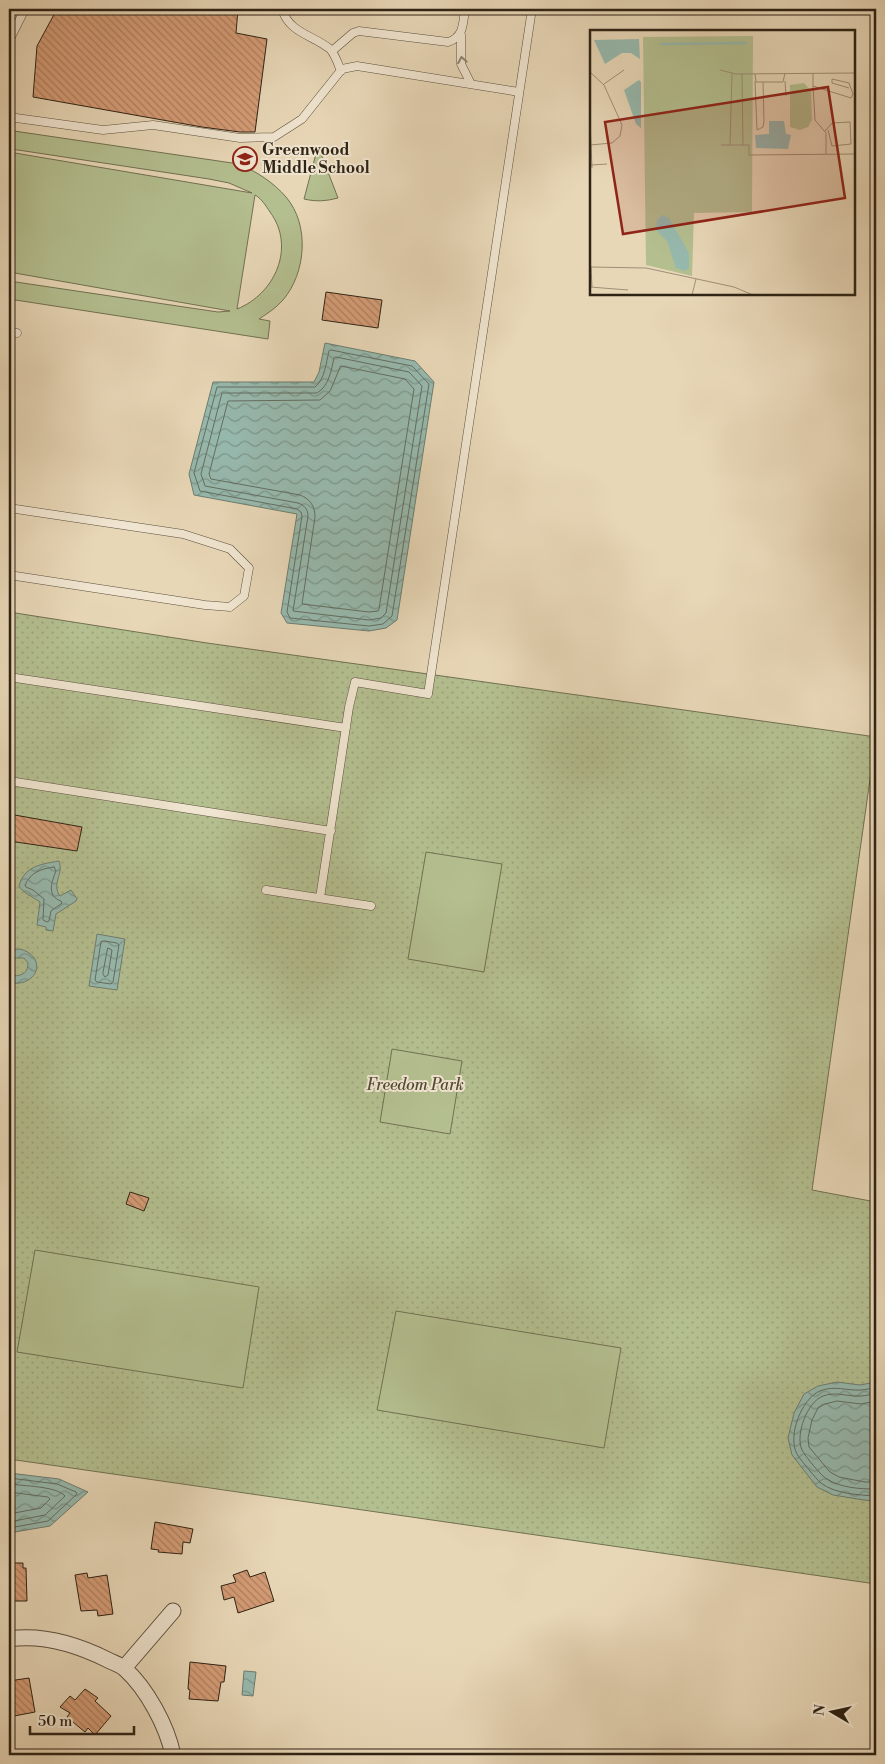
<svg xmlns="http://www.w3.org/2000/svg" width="885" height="1764" font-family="'Libre Bodoni',serif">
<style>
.green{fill:url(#green-dots);stroke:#717152}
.pitch{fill:#b4bf90;stroke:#717152;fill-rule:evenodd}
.water{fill:url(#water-waves);stroke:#6d7e71}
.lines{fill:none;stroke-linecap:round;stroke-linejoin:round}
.shore{stroke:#626e62;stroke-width:1}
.building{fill:url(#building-back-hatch);stroke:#2e2315}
.service-casing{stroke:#5c503e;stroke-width:9}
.minor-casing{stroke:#5c503e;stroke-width:17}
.service{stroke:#f0e5d0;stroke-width:8}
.minor{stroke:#f0e5d0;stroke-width:15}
.oneway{stroke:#8f8472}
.labels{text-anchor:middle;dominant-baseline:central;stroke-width:4;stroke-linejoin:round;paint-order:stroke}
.poi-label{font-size:16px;font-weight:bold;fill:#2e2315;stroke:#f0e5d0;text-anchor:start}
.park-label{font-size:16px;font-style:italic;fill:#504a34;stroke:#f0e5d0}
.inset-river{fill:none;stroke:#97baaf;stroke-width:2.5}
.inset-road{fill:none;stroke:#9e8f76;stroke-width:1}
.view{fill:#8f2418;fill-opacity:0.15;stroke:#8f2418;stroke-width:2.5}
.inset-edge{fill:none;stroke:#2e2315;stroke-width:2.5}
</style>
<defs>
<pattern id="green-dots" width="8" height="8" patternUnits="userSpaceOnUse" patternTransform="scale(1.25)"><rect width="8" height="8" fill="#b4bf90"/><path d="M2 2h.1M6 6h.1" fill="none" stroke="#9ba47b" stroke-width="1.8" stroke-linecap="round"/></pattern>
<pattern id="water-waves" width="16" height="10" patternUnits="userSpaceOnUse" patternTransform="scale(1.25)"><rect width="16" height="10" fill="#97baaf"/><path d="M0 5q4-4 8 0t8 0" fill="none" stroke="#7c978d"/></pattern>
<pattern id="building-back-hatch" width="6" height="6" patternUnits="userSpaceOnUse" patternTransform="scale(1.25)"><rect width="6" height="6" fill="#d59c76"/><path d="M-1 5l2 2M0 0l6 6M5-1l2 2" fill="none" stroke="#ad7f60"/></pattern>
</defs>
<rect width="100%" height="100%" fill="#e8d7b7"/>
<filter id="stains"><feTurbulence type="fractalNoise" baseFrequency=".004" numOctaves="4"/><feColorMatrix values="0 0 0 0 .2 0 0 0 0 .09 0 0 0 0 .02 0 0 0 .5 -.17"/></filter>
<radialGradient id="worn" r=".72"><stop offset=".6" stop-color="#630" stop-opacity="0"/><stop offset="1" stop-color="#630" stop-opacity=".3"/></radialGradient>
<!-- green -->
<path class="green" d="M9,612L207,643L876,737L812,1190L876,1202V1584L9,1459Z"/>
<!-- pitch -->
<path class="pitch" d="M9,131H14L239,164C257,172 273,182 286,197C310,225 306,273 283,300C276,308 268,313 259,319L270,321L268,339L9,299V281L218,312L230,311L9,272V152L252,193L229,183L209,179L18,150H9ZM255,195C261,198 266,206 270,212C296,247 275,294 237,309Z
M318,146L338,198C326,201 317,202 304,199Z
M426,852L502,864L484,972L408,959Z
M392,1049L462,1061L450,1134L380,1122Z
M35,1250L259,1287L243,1388L17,1352Z
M396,1311L621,1348L604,1448L377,1410Z"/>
<!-- water -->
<path class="water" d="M325,343L415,361L434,382L397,620L386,628L369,631L287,623L281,613L297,514L194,495L189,474L213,382H314L319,372Z
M59,861C64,874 51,884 60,896L71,890L77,899L76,901L56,914L53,931L46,930V927L37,925L40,902C34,898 22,892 19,886C24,866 42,864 59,861Z
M97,934L125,939L117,990L89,986Z
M20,949C47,956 40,987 9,983V975C19,977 28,975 28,963L24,958H9V950Z
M837,1382L860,1385L876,1382V1501L864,1500L833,1495L817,1487L792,1455L788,1438L794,1413L804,1394L818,1386Z
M9,1473L59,1479L88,1492L50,1526L9,1533Z
M244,1671L256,1672L253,1696L242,1695Z"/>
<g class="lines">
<!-- shore -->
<path class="shore" d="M331,350L412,366L429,384L392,616L383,624L369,626L290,618L287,612L302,516L301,512L297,509L200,491L194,473L217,387H315C325,379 326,363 329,351Z
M336,357L409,372L422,386L386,613L381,618L369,620L293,611L308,516C308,509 304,505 298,503L205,486L201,474L222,393H317C329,386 331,371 334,358Z
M341,366L405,379L414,389L379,609L378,611L369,612L302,604L315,517C315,506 310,499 300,495L211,479L209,474L228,401L320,400L330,391Z
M54,867L56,871C52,881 46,896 61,901L62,903L51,911L49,921L47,922L43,920L44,899L33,890L26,887L25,885C31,872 41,869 54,867Z
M104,941L117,943L119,945L113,982L111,984L97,982L95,980L101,942Z
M108,948L112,950L108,975L105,977L103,974Z
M876,1387C871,1388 866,1390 861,1390C847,1391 834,1385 820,1391C802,1398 787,1436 797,1454C799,1458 817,1480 821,1483C835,1494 859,1495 876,1496
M876,1393C871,1394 866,1396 861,1396C848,1397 836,1391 823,1396C807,1402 795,1435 802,1450C805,1456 822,1477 827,1479C841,1488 860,1489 876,1489
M876,1401L861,1404L837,1401L825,1404L818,1408L812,1420L808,1438L809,1447L830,1472L839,1477L865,1482H876
M9,1478L57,1484L76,1492L77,1494L48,1521L9,1528
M9,1484C23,1486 56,1486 65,1496L45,1515L9,1522
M9,1492L48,1497L50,1499L41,1508L9,1514"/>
</g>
<!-- building -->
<path class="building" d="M57,9H238L236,33L267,39L255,132H240L202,127L33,97L37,46Z
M326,292L382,300L378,328L322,320Z
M9,814L82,827L77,851L9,841Z
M130,1192L149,1198L144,1211L126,1204Z
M155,1522L193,1529L190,1543L183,1542L182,1554L158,1552L159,1550L151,1549Z
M11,1563H23V1568H26L27,1601H12V1593H9V1568H11Z
M247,1570L250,1577L265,1572L274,1601L238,1613L234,1597L224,1600L221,1586L236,1582L233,1575Z
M87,1573L88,1578L107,1575L113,1614L98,1616L97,1610L81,1611L75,1575Z
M190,1662L226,1666L224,1682H221L218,1701L189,1699L190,1690L188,1689Z
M29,1678L35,1712L9,1717V1681Z
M85,1689L98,1698L95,1701L111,1716L95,1735L88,1728L85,1732L67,1717L70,1713L60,1707L70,1696L75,1700Z"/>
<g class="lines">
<defs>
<path id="service" d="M282,9C289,33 313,35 330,49C335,54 338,64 341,71
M461,35V64L471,84
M9,41L25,9
M332,51L353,33L359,31L448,42C464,37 463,23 465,9
M9,117L103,130L153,125L240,138L274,137L302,119L342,69L357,66L519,92
M9,332L17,333
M9,508L183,534L230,549L249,568L244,596L230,607L205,605L9,575
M9,677L346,728
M9,781L331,831
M266,890L371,906
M320,898L349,707L355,682L428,694L532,9"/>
<path id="minor" d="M9,1639C43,1634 78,1645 108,1660C114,1663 121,1665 125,1669C147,1689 167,1726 173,1755
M124,1668L173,1611"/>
</defs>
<!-- service casing -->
<use href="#service" class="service-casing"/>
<!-- minor casing -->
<use href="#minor" class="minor-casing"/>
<!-- service -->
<use href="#service" class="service"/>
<!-- minor -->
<use href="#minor" class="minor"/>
</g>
<!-- one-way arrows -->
<defs><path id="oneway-chevron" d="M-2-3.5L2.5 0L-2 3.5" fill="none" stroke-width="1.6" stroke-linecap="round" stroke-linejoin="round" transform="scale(1.25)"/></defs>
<use class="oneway" href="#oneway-chevron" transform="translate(462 60) rotate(-100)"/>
<!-- icons -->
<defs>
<symbol id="school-ring" viewBox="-11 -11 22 22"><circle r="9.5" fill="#f0e5d0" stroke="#8f2418" stroke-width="1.5"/><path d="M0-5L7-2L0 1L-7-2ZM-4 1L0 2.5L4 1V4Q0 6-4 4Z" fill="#8f2418"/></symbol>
</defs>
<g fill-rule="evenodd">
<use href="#school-ring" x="231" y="145" width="28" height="28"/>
</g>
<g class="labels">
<!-- poi labels -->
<g class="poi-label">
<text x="262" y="150">Greenwood<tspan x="262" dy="18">Middle School</tspan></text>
</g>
<!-- park labels -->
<g class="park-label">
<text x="415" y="1085">Freedom Park</text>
</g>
</g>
<!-- overview -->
<g transform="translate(590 30)">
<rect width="265" height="265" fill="#e8d7b7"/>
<path d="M163,6L162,182L104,183L102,246L56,235L53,7Z" fill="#b4bf90"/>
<path d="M214,53L221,61L222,90L218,97L210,100L200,97V55ZM68,86H81V115H68ZM125 132a7 7 0 1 1 14 0a7 7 0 1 1-14 0ZM67,133H80V162H67Z" fill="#b4bf90"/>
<path d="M49,9L50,29L41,23H32L15,34L4,10ZM49,50L51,52V98L46,94L34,60ZM179,91H194L196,104L201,105L198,119L166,118L165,105L179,104ZM72,185L79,188L99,223V239L95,241L86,238L77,211L66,200L67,190Z" fill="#97baaf"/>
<path class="inset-river" d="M70,14L157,13"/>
<path class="inset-road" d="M124,0H142M130,40L146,44L265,43M0,42L14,55L32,95L30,106L22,113L0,115M223,43V56L261,68L263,64L259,53L242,49V53L259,58M152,44L153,115M165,44L166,52H193L195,43M165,51L167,100L173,97L174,91L173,52M195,51L196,66M14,54L34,40M223,56L225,90L236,103V124M0,91L2,138M235,101L242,93L260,92L261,114L242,116L238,100M131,115H159V125L265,124M140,115L142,43M1,135L17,134M0,237L56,238L144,257L163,265M1,237L2,257M0,257L38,260M102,265L106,249"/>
<path class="view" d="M238,57L255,168L33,204L15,92Z"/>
<rect width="265" height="265" class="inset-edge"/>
</g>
<!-- margin -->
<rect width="885" height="1764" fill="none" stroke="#e8d7b7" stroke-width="30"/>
<rect x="10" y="10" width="865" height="1744" fill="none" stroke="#2e2315" stroke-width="2.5"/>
<rect x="15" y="15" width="855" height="1734" fill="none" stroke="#2e2315"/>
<!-- north arrow -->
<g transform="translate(832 1712) rotate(279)" stroke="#f0e5d0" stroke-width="4" paint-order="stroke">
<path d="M0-4L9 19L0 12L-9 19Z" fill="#2e2315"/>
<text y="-8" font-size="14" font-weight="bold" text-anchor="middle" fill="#2e2315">N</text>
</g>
<!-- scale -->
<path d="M30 1726v8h104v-8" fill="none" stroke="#2e2315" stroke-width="2.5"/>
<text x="38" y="1726" font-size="15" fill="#2e2315" stroke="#f0e5d0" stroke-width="4" paint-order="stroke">50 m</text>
<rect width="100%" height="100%" filter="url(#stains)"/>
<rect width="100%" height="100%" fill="url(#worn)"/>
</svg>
